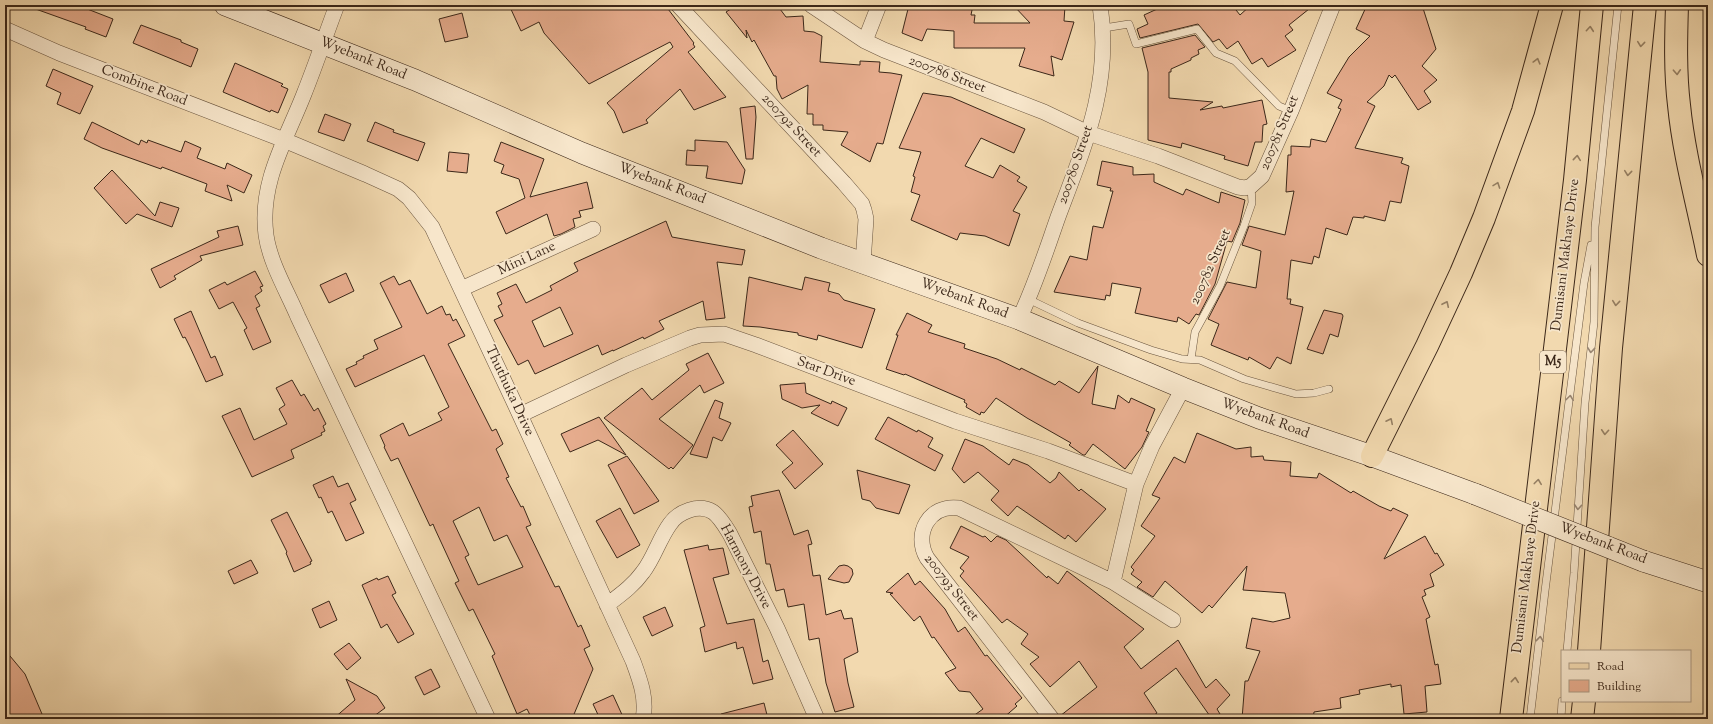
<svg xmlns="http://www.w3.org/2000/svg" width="1713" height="724" font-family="'Sorts Mill Goudy',serif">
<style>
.building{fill:#e6ac8d;stroke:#3b2719;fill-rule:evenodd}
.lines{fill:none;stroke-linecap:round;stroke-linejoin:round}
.lane-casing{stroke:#69543e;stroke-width:8}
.street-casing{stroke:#69543e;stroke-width:16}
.secondary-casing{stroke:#3b2719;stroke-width:22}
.primary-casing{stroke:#3b2719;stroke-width:24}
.lane{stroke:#f7e6cb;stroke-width:7}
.street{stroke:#f7e6cb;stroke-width:15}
.secondary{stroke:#f7e6cb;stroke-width:21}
.primary{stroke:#f2d9af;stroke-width:22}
.secondary-bridge-casing{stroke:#3b2719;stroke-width:22;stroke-linecap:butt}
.secondary-bridge{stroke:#f7e6cb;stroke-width:21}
.oneway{stroke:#968064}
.oneway2{stroke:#998672}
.labels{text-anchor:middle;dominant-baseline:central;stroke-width:3.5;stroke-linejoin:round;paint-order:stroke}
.shield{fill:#f7e6cb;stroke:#73604e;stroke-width:1}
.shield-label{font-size:13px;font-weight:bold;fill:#3b2719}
.street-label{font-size:14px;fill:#3b2719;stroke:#f7e6cb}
</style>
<rect width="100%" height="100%" fill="#f2d9af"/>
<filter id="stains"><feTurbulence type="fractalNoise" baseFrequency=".005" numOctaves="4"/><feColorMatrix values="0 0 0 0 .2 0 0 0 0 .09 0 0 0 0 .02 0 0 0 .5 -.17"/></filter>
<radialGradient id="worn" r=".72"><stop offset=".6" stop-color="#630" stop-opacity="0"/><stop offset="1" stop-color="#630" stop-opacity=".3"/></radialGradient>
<!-- building -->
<path class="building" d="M31,5H77L113,19L106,37L85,29L86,27L30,7Z
M509,5H665L694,43L693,44L695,47L688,52L726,97L694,110L680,89L646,120L648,123L623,133L614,111L607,103L673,47L670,42L589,84L544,33L539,22L521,31Z
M733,5H777L786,17L803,16L804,31L814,32L822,36L820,62L860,65V61L880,62L879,72L891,73L902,75L883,144L877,143L870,162L841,145L848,132L823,130V125H813V114H807L808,85L782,99L777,89L776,76H774L754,40L752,42L746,30L747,38L726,12L734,7Z
M909,5H973L971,15H975L974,23H1030L1013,5L1065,6L1064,21L1074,22L1062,60L1051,56L1054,76L1019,66L1025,48H954V31L927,29L922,41L902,33Z
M1166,5H1232L1240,15L1251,5H1314L1289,25L1293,30L1285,36L1296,50L1268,67L1262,58L1252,64L1238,41L1227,49L1219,39L1213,42L1198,24L1140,38L1137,29L1148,24L1144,15Z
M1367,5H1422L1436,49L1422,66L1437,80L1424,91L1431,102L1418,110L1395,75L1392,78L1389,75L1384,86L1367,102L1375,106L1355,148L1403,158L1401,163L1409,166L1401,203L1390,201L1385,221L1364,216V218L1353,217L1347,235L1326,228L1319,258L1314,256L1312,264L1291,260L1287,299H1291L1290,304L1303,307L1291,364L1277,357L1270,369L1249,357L1248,360L1211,345L1219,324L1208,319L1227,282L1256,288L1261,251L1242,245L1249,226L1285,235L1294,191L1286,192L1288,155H1291V146L1310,147L1311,139L1326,142L1341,109L1338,108L1342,100L1327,93L1349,57L1370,36L1356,29Z
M462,13L468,37L445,42L439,19Z
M141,25L181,40V42L198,49L191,67L133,43Z
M1195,35L1205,47L1198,50L1199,54L1191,58V60L1171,69V72H1169V98L1213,102L1200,110L1222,106L1223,108L1262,100L1267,124L1263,125L1262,142H1255L1248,166L1224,159L1225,156L1182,143L1181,148L1148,140V72L1142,48Z
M235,63L283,84L281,86L288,89L278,113L271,110L270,112L223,92Z
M53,69L93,86L80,114L57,104L61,93L46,86Z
M923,93L951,97L1025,129L1014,153L981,138L965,166L993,178L1000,165L1020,177L1017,181L1027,187L1013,211L1020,214L1009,246L985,236L960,233L957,240L911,220L920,195L911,192L915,177L913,176L921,152L899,148Z
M755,106L756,117L753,159H746L740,108Z
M325,114L351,124L344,141L318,132Z
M92,122L139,145L141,140L147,143L148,140L181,152L185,141L201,148L197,158L225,169L227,163L252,175L244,193L227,185L232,201L205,191L207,184L162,167L161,169L102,148L84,139Z
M375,122L394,130L393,132L425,143L418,161L367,141Z
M695,140L727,142L745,170L742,184L706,178L708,166L686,165L687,150L695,151Z
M501,142L544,159L530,197L587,182L593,208L579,211L581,217L573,219L575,227L561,234L554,236L547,214L506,234L496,212L525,198L519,179L501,173L504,165L494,161Z
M449,152L469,154L467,173L447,171Z
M1102,161L1133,167V175L1154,174V182L1183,195L1186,189L1219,203L1221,192L1245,200L1240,223L1232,242L1227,241L1215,284L1199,315L1196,314L1189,324L1178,317L1177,322L1135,313L1141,288L1112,283L1110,296L1106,295L1105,300L1054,292L1070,256L1087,260L1093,226L1103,228L1113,191H1110L1111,188L1097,185Z
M112,170L155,216L160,202L179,208L172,227L137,214L126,224L94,188Z
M666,221L672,237L745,250L742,265L717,262L725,318L706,320L703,301L659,321L664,329L644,339L643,337L613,351V350L602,355L598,345L535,374L528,360L518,365L494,320L503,316L498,306L502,304L497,293L516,284L526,303L552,290L550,286L578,271L574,263ZM560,307L573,334L544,347L532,321Z
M238,226L243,245L200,256L202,260L174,276L176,279L160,288L151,269L219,237L217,231Z
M255,271L263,286L260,287L262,291L255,296L260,306L256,308L271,342L253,350L244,330L247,328L233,302L219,309L209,290L225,282L227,285Z
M346,273L354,291L329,303L320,285Z
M394,276L399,285L410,280L427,314L442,306L446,315L450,314L453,321L456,319L465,336L448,344L492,431L496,429L503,444L496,449L509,477L506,478L521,507L523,506L531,525L526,527L555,587L559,586L578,627L581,625L590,646L584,649L593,669L572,719H532L527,709L517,714L492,656L495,654L473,609L469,611L455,583L459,581L435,529L433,524L430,526L398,458L391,461L384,447L385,446L380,435L403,423L409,436L442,420L438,413L449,407L424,355L355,387L346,369L357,364L356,362L364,358L363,356L378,349L374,340L402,327L380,283ZM479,507L494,541L507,535L523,567L478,585L465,557L469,555L453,521Z
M749,277L802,290L805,277L830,283L828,291L839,294L844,300L875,309L862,348L818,335L817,340L798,335V333L760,327L743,326Z
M1324,310L1342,314L1343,316L1338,337L1330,334L1323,354L1307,349Z
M191,311L211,358L215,356L223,375L206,382L190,347L185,337L183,338L174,319Z
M907,313L932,325L928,332L965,344L964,348L997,359L1020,370L1021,368L1055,385L1059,381L1079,393L1098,366L1092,404L1115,409L1118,395L1129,403L1131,398L1155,409L1146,431L1149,432L1142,447L1125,469L1093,444L1085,455H1083L1069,445L1071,443L1027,418L996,398L984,413L981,412L980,415L966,407L967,404L964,402L965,400L905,374L904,375L886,369L898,335H896Z
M708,353L724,383L704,393L700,385L659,419L693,445L673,469L671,467L669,469L604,418L642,388L652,400L689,370L686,364Z
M292,380L301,396L304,394L314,411L318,408L326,424L323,426L325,431L321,433L322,435L291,450L294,458L252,477L222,416L240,408L254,440L287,424L279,409L285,405L276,388Z
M805,383L806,393L831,404L832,401L847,408L838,426L811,413L820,405L802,408L782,399L780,385Z
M715,400L723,403L719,418L731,423L722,441L713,437L707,458L690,454Z
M599,417L626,455L598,440L570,452L561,434Z
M888,417L917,432L918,430L933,438L928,447L943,455L935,471L875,439Z
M793,430L823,464L795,489L782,472L793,463L776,445Z
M1197,433L1236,449L1251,447V457L1263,456L1264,460L1291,462L1290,476L1317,478L1319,473L1351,493L1353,491L1379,506L1391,511L1393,508L1408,515L1384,559L1425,536L1435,554L1437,553L1444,565L1430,574L1434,586L1424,590L1426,595L1422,597L1430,617L1426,619L1435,665L1438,664L1441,684L1425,686L1427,712L1404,714L1401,685L1391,687V684L1359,690L1360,694L1340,698L1341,708L1314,712L1313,719H1242L1245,681H1248L1260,651L1246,648L1252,618L1273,622L1290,618L1285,593L1243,590L1247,566L1212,608L1209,605L1202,613L1165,581L1153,597L1137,587L1142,582L1131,574L1134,570L1131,567L1155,536L1141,526L1160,498L1152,495L1174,457L1185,463Z
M965,439L983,446L1009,465L1013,459L1028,465L1050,483L1056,478L1059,472L1079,491L1081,489L1106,509L1076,542L1068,535L1065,539L1017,506L1008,516L991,500L999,491L978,472L964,483L952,469Z
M627,456L659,501L634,514L608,465Z
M857,470L910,485L899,514L876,508L870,501L862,499Z
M333,476L338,487L348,483L356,500L350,503L364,533L346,541L332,511L328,513L321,497L319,498L313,485Z
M779,490L794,535L808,530L812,544L808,545L813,576L820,575L826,615L841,610L844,619L852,618L858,652L844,659L848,683L854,707L835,712L826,683L819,638L809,640L804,604L788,607L784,589L776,591L770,564H766L761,531L754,533L749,507L753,506L751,496Z
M620,508L640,545L617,558L596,521Z
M287,512L312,561L310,562L311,564L294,572L286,553L287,552L271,520Z
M961,526L983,537L985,536L991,542L997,536L1006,540L1047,578L1048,576L1058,584L1067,571L1144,629L1124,647L1141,669L1178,640L1206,688L1216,679L1230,695L1217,709L1220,714L1212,719L1176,668L1144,693L1157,713L1148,719H1061L1060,716L1097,687L1079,661L1050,687L1030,664L1039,657L1021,644L1028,634L1007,619L1002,623L960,576L964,571L960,568L969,557L950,548Z
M708,545L709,550L723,548L729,574L713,578L727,624L754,619L763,662L768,660L773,679L753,684L743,647L737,649L736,642L705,652L700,628L705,626L684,550Z
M251,560L258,573L234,584L228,571Z
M844,565L848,566L852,569L853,574L849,582L844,583L828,579L839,566Z
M908,573L915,585L920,581L945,609L958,632L965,627L985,656L987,655L1022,698L1015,704L1017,706L1002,719H969L983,709L970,692L959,691L945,673L956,668L934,637L932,638L920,616L914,621L890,594L893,593L886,592Z
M388,576L396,593L392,595L414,634L398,643L387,624L381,628L362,585L377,578L378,580Z
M329,601L337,620L320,628L312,609Z
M665,607L673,626L652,636L643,617Z
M349,643L361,658L347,670L334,654Z
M5,650L25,674L42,714L32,719H5Z
M431,669L440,687L424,695L415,677Z
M346,679L377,696L385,708L370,719H333L355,700Z
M613,695L624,719H600L593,704Z
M764,703L768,719H721V714Z"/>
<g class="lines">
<defs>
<path id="lane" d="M1104,28L1129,24L1136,44L1197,29L1216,53L1235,61L1279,106L1291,111
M1028,299L1078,323L1151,350L1182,359L1200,360L1244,379L1296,394L1314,393L1329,389
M1191,359L1195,332L1220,286L1244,226L1252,203L1251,186
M1567,651L1574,573L1585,403L1594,322L1595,227L1618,5
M1530,719L1545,591L1584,283L1591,245
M1561,719L1562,701"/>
<path id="street" d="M337,5C326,34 316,64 304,94C286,140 259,183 266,235C270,263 287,291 298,317L488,719
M678,5L844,183L862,204L864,210L866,219L863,263
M811,5L865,41L884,50L1044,112L1088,133L1158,156L1238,187L1245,188L1251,186L1262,176L1291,111L1333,5
M5,29L59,53L284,140L365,174L398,189L409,198L432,227L520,415L633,661C640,680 647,698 643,719
M865,41L879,5
M461,289L593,229
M1019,319C1035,286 1046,251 1058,217C1085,145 1112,83 1100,5
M520,415L626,365L690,338L700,335L724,334L756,345L955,421L1048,451L1136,484
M1113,582L1136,484L1152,446L1183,388
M607,605C620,595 633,586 643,572C654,558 659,539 670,524C678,512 699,503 713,512C720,517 725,526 730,534L777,628L817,719
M1052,719L927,558C913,534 929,504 959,508L1113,582L1173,620"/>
<path id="secondary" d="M225,5L415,80L582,153L821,248L1019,319L1183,388L1259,418L1372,456L1475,494
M1643,561L1708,582"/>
<path id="primary" d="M1677,5C1676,38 1675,72 1679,105C1684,156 1698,205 1708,255
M1372,456L1427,346L1461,273L1484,218L1523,111L1552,5
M1589,651L1611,348L1645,5
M1511,719L1575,180L1592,5
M1582,719L1584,701"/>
</defs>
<!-- lane casing -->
<use href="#lane" class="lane-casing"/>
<!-- street casing -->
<use href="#street" class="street-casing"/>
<!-- secondary casing -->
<use href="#secondary" class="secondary-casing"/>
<!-- primary casing -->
<use href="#primary" class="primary-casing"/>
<!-- lane -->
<use href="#lane" class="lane"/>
<!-- street -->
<use href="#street" class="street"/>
<!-- secondary -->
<use href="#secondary" class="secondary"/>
<!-- primary -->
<use href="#primary" class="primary"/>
<defs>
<path id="secondary-bridge" d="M1475,494L1643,561"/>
</defs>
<!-- secondary-bridge casing -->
<use href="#secondary-bridge" class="secondary-bridge-casing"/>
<!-- secondary-bridge -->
<use href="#secondary-bridge" class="secondary-bridge"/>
</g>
<!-- one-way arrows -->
<defs><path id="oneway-chevron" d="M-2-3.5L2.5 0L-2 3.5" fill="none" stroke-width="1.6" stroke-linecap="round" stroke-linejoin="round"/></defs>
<g class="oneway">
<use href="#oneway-chevron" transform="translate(1590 29) rotate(-85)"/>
<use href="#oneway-chevron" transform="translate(1641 44) rotate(96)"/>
<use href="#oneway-chevron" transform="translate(1537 61) rotate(-75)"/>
<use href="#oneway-chevron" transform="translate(1677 72) rotate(87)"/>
<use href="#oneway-chevron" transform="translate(1577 158) rotate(-84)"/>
<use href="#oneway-chevron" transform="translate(1628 173) rotate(96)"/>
<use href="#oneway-chevron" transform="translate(1497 185) rotate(-70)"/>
<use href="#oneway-chevron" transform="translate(1616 303) rotate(96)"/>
<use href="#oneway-chevron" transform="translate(1446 304) rotate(-65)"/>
<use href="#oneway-chevron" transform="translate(1390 421) rotate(-64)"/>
<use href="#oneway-chevron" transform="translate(1605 432) rotate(94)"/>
<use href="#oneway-chevron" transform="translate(1538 482) rotate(-83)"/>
<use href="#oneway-chevron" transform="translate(1515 680) rotate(-84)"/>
</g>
<g class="oneway2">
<use href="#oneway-chevron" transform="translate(1591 350) rotate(96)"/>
<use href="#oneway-chevron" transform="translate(1570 398) rotate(-83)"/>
<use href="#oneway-chevron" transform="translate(1578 507) rotate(94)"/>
<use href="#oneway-chevron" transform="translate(1540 639) rotate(-84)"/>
</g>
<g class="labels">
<!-- shield labels -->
<rect class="shield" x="1540" y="351" width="26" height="22" rx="3"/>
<g class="shield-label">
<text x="1553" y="362">M5</text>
</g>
<!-- street labels -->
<g class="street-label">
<text transform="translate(363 59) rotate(22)">Wyebank Road</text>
<text transform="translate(947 75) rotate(21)">200786 Street</text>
<text transform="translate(144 86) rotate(21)">Combine Road</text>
<text transform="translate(791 126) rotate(47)">200792 Street</text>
<text transform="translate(1280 133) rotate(-67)">200781 Street</text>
<text transform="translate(1076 165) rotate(-71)">200780 Street</text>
<text transform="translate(662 184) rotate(21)">Wyebank Road</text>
<text transform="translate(1566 255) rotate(-83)">Dumisani Makhaye Drive</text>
<text transform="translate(527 259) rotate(-25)">Mini Lane</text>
<text transform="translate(1211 267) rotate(-66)">200782 Street</text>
<text transform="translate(964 299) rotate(20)">Wyebank Road</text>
<text transform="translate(826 372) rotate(20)">Star Drive</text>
<text transform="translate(509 391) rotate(65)">Thuthuka Drive</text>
<text transform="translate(1265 419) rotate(20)">Wyebank Road</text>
<text transform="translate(1603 544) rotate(21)">Wyebank Road</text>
<text transform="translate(745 567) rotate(62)">Harmony Drive</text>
<text transform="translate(1527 577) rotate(-83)">Dumisani Makhaye Drive</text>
<text transform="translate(951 588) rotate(52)">200793 Street</text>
</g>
</g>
<!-- margin -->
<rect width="1713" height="724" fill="none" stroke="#f2d9af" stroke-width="20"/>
<rect x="6" y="6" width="1701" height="712" fill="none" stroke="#3b2719" stroke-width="2"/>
<rect x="10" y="10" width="1693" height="704" fill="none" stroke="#3b2719"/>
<!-- legend -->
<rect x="1561" y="650" width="130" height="52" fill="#f7e6cb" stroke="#ac9a84"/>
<rect x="1569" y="663" width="20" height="6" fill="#f2d9af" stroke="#ac9a84"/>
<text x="1597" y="670" font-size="12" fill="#3b2719">Road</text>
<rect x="1569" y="680" width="20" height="12" fill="#e6ac8d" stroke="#ac9a84"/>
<text x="1597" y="690" font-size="12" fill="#3b2719">Building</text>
<rect width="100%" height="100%" filter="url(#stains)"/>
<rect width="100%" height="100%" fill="url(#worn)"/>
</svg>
